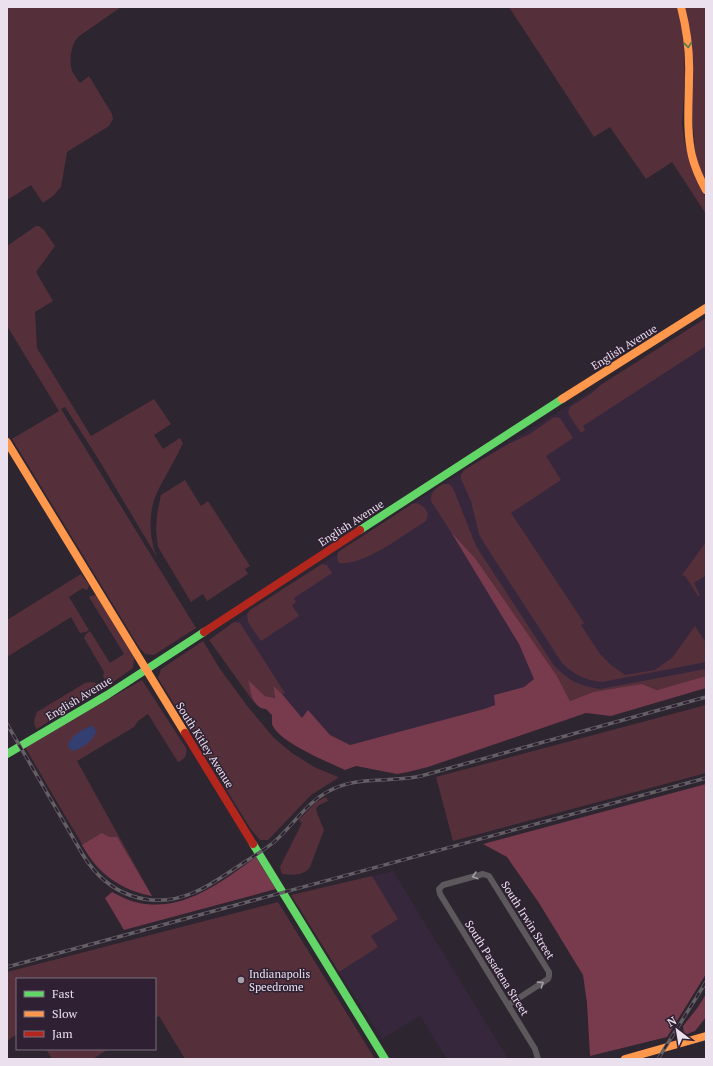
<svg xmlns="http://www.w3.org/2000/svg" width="713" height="1066" font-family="'PT Serif',serif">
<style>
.built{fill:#37273d}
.green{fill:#55303b}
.forest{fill:#773b4d}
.water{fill:#333e71}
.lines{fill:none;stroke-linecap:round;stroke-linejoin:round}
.street{stroke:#5c585b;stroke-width:6}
.fast{stroke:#63d668;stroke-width:8}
.slow{stroke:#ff974d;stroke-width:8}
.jam{stroke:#b3261e;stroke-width:8}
.rail-casing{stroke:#635f64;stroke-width:3.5}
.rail{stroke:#2f2133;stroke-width:2;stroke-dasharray:6;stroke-linecap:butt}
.oneway{stroke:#497c4e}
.oneway2{stroke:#a49ca4}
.poi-dot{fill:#a89fab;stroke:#2f2133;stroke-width:1.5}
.labels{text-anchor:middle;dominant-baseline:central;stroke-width:3;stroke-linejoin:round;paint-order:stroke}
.street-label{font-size:11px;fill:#ebe1ee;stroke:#2f2133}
.poi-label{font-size:11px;fill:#ebe1ee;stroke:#2f2133;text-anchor:start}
</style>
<rect width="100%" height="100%" fill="#2d252f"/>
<!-- built -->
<path class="built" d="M706,319V676L657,690L642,684L593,692L534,679L524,687L494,694L495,705L484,709L350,745L330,735L308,711L302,719L282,694L234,622L421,498Z
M393,871L508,1059H447L420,1016L382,1039L339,972L378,947L371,936L398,919L372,876Z"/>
<!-- green -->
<path class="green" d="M7,7H121L78,37C71,45 68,62 73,73C75,76 78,80 80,83L89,76L112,114L113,119L109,126L67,152L61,187L53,196L43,203L31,185L7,200Z
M509,7H677L683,30L685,80L682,124L685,145L702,191L706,197V214L672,162L646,179L610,127L594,137Z
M683,7H706V184L696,161Z
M36,226H39L44,230L55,246L36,272L53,301L35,312L37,348L91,436L154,399L171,424L154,435L163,449L180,438L183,443C175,461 164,477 156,495C148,514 149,540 158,559L99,460L65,407L61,409L196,628L154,655L145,654L139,647L12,439L59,411L7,326V246Z
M706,318V346L583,426L585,430L581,433L568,413L570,407L592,393L602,384Z
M554,417L560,418L573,438L546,456L561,480L511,513L584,623L581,625L600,654L611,665L625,675L655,670L662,665L672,658L695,626L706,643V662L602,682C584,680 575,675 562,663L484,543L479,534L471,501L461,479V475L464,470L510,443L530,434Z
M185,480L201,506L208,501L250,566L245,569L248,574L207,601L203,594L191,602L158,547L156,531L157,515L161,495Z
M443,484H449L453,488L476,546L553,664C567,680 579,686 600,689L706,669V676L657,690L642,684L593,692L570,701L557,676L475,558L451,532L431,501C430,492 436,488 443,484Z
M416,503C423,505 425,508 428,514L426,521C404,534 365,566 339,563L337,559L338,552L412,504Z
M706,542V575L694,583L700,596H698L686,577L682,575Z
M322,564L327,565L332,573L294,598L296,602L292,605L299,616L261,641L248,622L247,614L250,610Z
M81,574L89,585L88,589L86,590L83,588L69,597L89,630L86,632L80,633L71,617L7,657V620Z
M93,595L97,596L134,658L133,668L113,682L105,680L103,676L104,672L84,638L86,634L90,631L110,663L124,654L89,597Z
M234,622L240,623L285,693L282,694L273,687L275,698L265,696L248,681L255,704L209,640Z
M203,641L220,669L248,707L274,738L292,753L314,767L338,777V778L311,795L268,840H260L250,828L158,678L161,669Z
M142,680L186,748C188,755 184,760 178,762L148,714L138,721L134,727L77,761L152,896C134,892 117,885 103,873C90,861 84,847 75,832C58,804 42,776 25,747Z
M91,682L96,683L100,689L37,729C32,724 35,718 37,712L85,683Z
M706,705V773L453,841L436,777Z
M326,797L328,801L319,805L316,808L317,813L324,830L310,867C304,876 293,875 282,874L280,867L302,823L299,820L316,802Z
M372,876L398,919L371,936L378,947L339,972L291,895Z
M278,902L375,1059H185L159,1016L155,1018V979H17V1034L7,1041V972Z
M46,1049H108L93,1059H52Z"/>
<!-- forest -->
<path class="forest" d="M451,532L475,558L557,676L570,701L593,692L629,686L642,684L657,690L706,676V688L611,716L586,713L428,767L408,772L397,774L356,766L345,770C328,762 278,742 272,724C272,722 272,718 272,715L266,709C252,708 251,692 248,680L265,696L275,698L273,686L282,694L302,718L308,710L330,735L350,745L484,709L495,705L494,695L524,687L534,679L519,644Z
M706,784V974L667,1037L590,1056L587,1003L583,975L539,903L507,857L483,844Z
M102,833L109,837H117L152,896C120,890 98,873 82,845Z
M256,857L276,889L124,930L105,898L112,892C120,896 127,900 135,902C182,914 221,882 256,857Z
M706,994V1017L695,1031L684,1035L683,1026L698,1007Z"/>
<!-- water -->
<path class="water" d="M93,726L96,731C94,741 82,748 73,751L69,748L68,744C71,736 85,727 93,726Z"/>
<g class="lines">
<!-- street -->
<path class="street" d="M508,1005L548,979L549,976V972L489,876L483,874L443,885L439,889L440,894L535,1049L538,1059"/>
<!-- fast -->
<path class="fast" d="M360,530L562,399
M7,754L107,695L204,632
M253,844L385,1059"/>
<!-- slow -->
<path class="slow" d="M681,7C687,30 690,53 689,77C689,103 686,130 692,156C695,168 700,179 706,190
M562,399L706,308
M7,442L185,733
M625,1059L706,1036"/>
<!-- jam -->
<path class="jam" d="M204,632L360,530
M185,733L253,844"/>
<defs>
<path id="rail" d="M7,724L83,855C108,896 152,911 195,892C210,886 223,876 237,867C249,859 263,851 274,842C293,826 305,804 327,792C356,775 390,783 421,776L706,697
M7,967L706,778
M658,1059L706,982"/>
</defs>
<!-- rail casing -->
<use href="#rail" class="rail-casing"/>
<!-- rail -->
<use href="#rail" class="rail"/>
</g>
<!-- one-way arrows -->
<defs><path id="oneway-chevron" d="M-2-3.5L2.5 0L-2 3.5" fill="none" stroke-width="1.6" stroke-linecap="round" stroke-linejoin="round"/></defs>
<use class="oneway" href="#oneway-chevron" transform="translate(688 45) rotate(84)"/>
<g class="oneway2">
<use href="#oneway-chevron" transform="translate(475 876) rotate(164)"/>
<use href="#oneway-chevron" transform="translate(541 984) rotate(-33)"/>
</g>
<!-- markers -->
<circle class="poi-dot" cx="241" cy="980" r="4"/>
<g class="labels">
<!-- street labels -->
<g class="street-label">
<text transform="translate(624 347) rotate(-32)">English Avenue</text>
<text transform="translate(351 523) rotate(-33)">English Avenue</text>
<text transform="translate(79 698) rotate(-31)">English Avenue</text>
<text transform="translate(205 745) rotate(58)">South Kitley Avenue</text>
<text transform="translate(528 920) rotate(58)">South Irwin Street</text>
<text transform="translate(497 968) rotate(58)">South Pasadena Street</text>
</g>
<!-- poi labels -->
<g class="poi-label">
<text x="249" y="974">Indianapolis<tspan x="249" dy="13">Speedrome</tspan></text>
</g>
</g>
<!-- border -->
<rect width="713" height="1066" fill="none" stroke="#ebe1ee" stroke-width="16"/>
<!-- legend -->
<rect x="16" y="978" width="140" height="72" fill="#2f2133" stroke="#7a6e7e"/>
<rect x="24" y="991" width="20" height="6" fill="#63d668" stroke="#7a6e7e"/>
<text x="52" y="998" font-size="12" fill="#ebe1ee">Fast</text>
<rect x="24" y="1011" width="20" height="6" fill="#ff974d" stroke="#7a6e7e"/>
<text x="52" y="1018" font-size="12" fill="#ebe1ee">Slow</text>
<rect x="24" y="1031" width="20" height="6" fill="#b3261e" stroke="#7a6e7e"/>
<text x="52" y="1038" font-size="12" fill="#ebe1ee">Jam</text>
<!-- north arrow -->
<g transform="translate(677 1030) rotate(329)" stroke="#2f2133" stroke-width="3" paint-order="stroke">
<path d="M0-3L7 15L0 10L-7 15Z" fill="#ebe1ee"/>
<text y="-6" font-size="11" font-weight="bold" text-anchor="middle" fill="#ebe1ee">N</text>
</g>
</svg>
